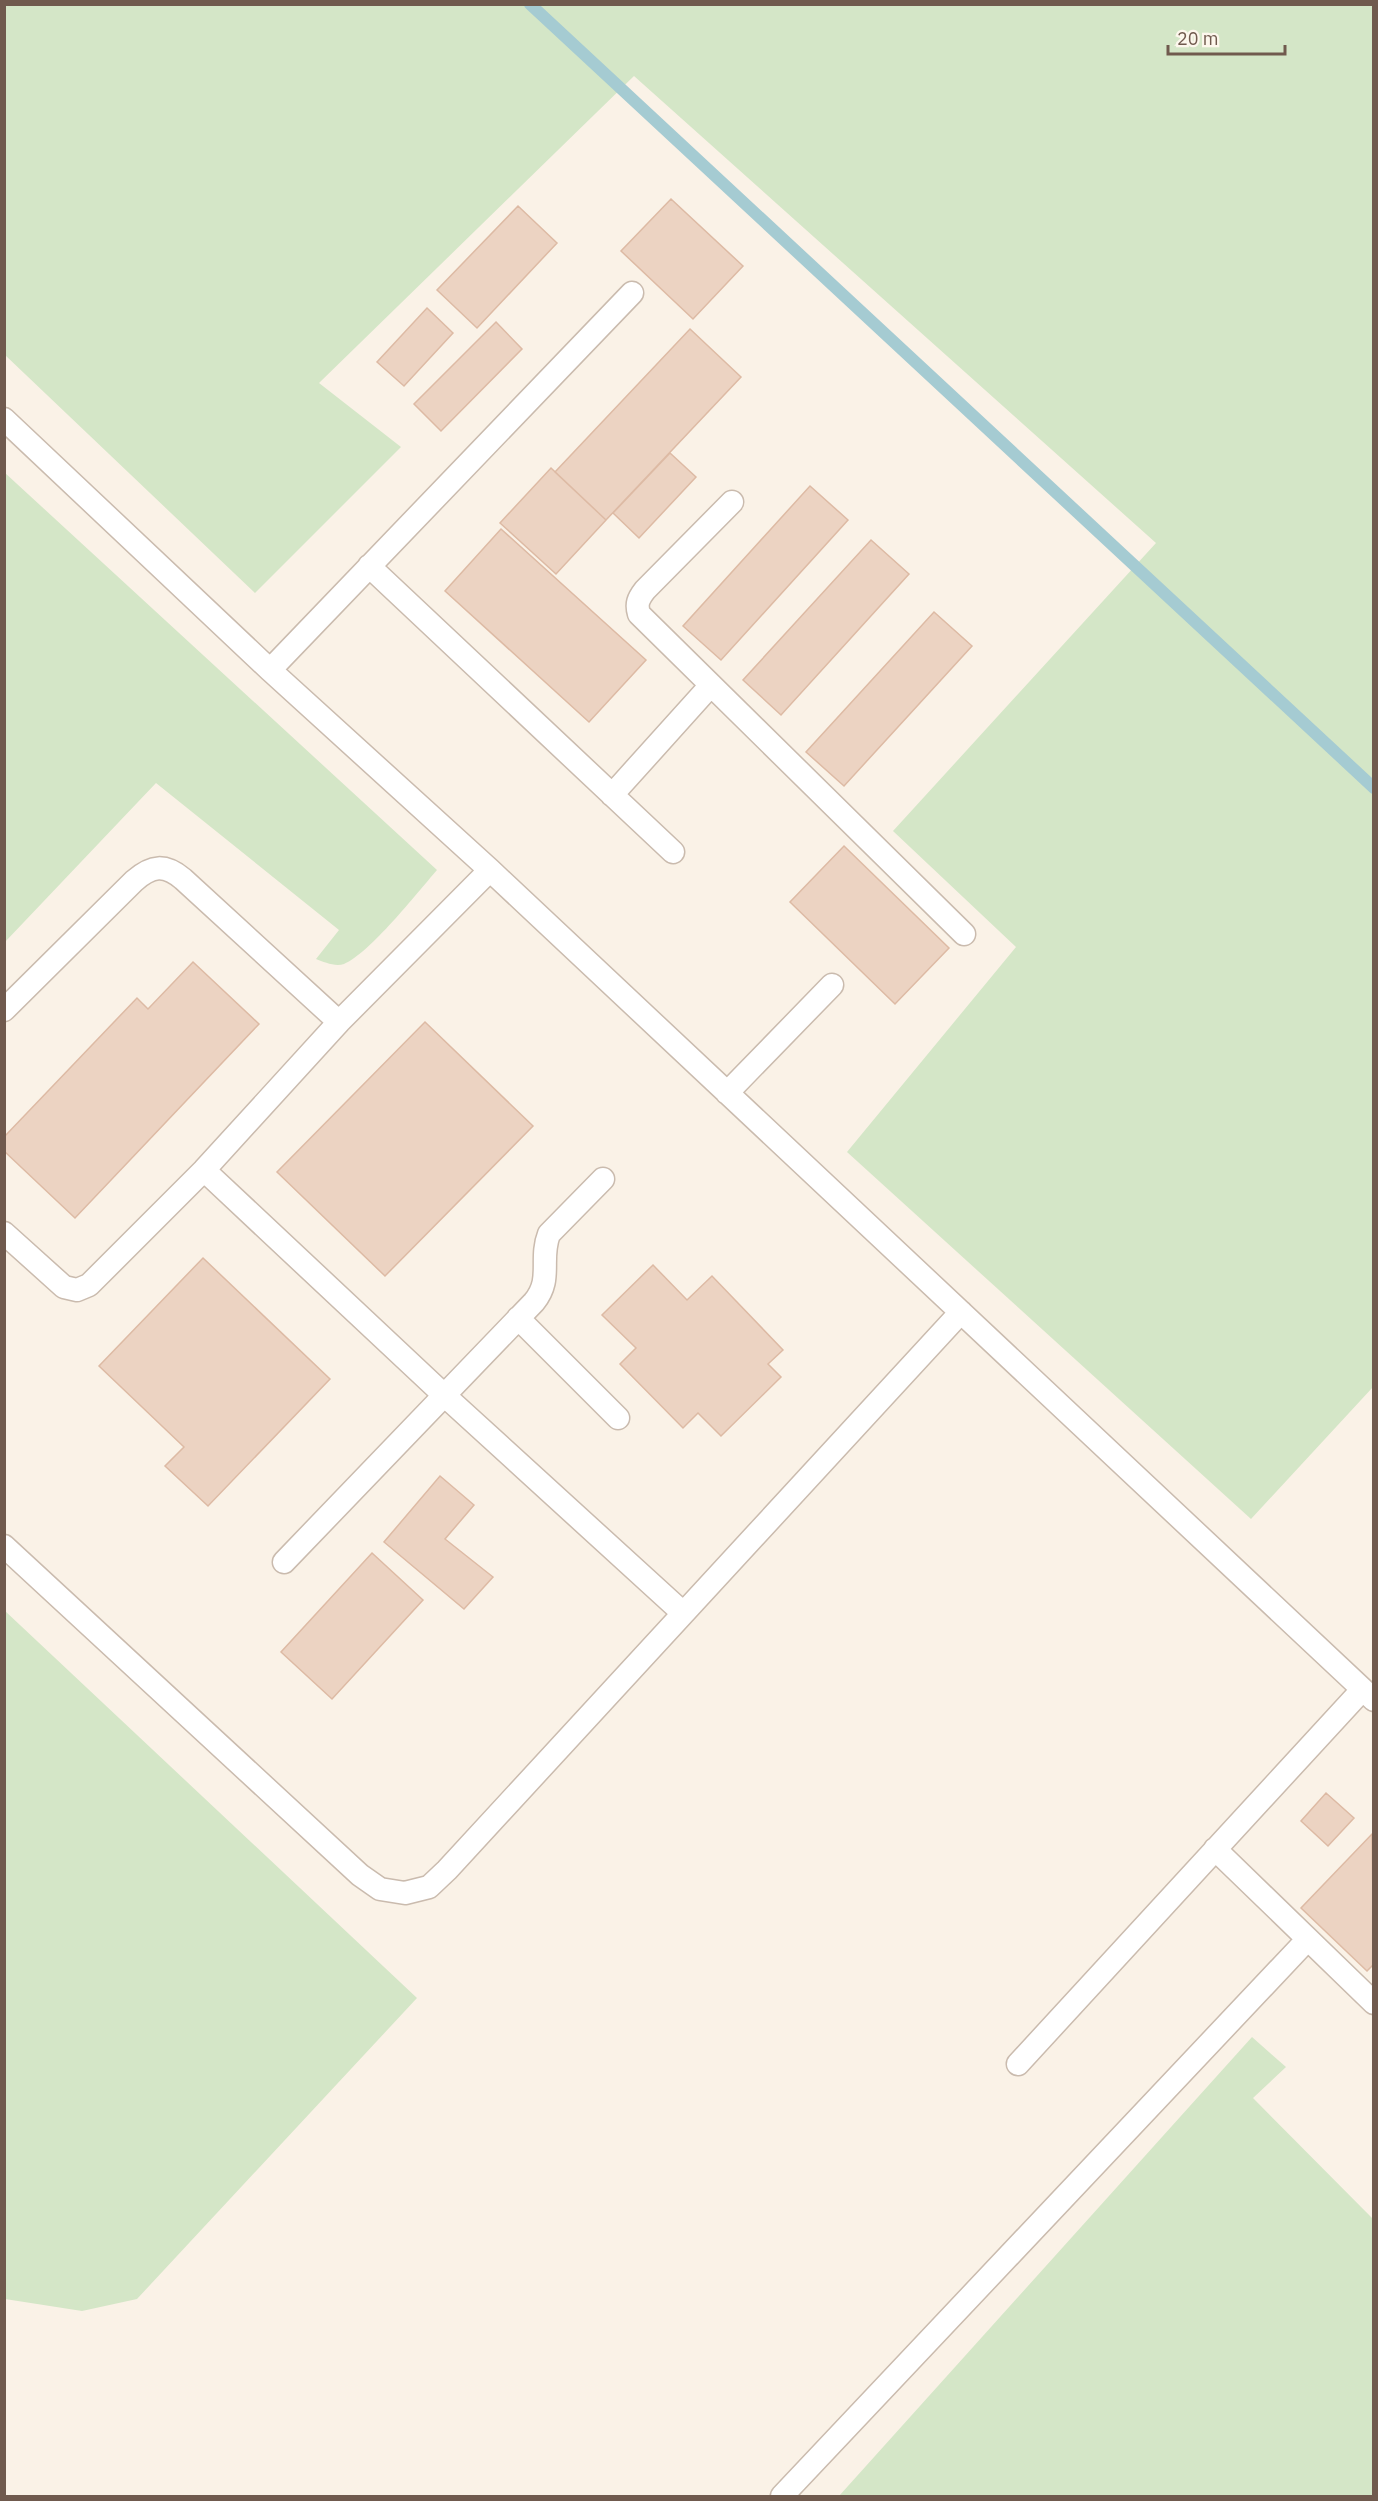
<svg xmlns="http://www.w3.org/2000/svg" width="1378" height="2501" font-family="'IBM Plex Sans',sans-serif">
<style>
.green{fill:#d4e6c7}
.lines{fill:none;stroke-linecap:round;stroke-linejoin:round}
.stream{stroke:#a5cbd2;stroke-width:12}
.building{fill:#ecd3c2;stroke:#ddbaa4;stroke-width:1.5}
.lane-casing{stroke:#cabbae;stroke-width:25}
.lane{stroke:#fff;stroke-width:22}
</style>
<rect width="100%" height="100%" fill="#faf2e7"/>
<!-- green -->
<path class="green" d="M4,5H1373V1387L1251,1519L847,1152L1016,947L893,831L1156,543L634,76L319,383L401,447L255,593L5,355Z
M4,472L437,870C417,893 370,953 344,964C335,967 324,962 316,959L339,930L156,783L5,942Z
M4,1610L417,1998L137,2299L82,2311L5,2299Z
M1252,2037L1286,2067L1253,2098L1373,2219V2496H839Z"/>
<g class="lines">
<!-- stream -->
<path class="stream" d="M530,4L1374,788"/>
</g>
<!-- building -->
<path class="building" d="M671,199L743,266L693,319L621,251Z
M518,206L557,243L477,328L437,290Z
M427,308L453,333L404,386L377,362Z
M496,322L522,349L441,431L414,404Z
M690,329L741,377L606,520L555,472Z
M670,453L696,477L639,538L613,513Z
M551,468L606,520L556,574L500,523Z
M810,486L848,520L721,660L683,626Z
M501,529L646,660L589,722L445,591Z
M871,540L909,574L781,715L743,680Z
M934,612L972,646L844,786L806,752Z
M844,846L949,948L895,1004L790,902Z
M193,962L259,1024L75,1218L4,1151V1137L137,998L148,1009Z
M425,1022L533,1126L385,1276L277,1172Z
M203,1258L330,1379L208,1506L165,1466L184,1447L99,1366Z
M653,1265L687,1300L712,1276L783,1350L768,1364L781,1377L721,1436L698,1413L683,1428L620,1364L636,1348L602,1315Z
M440,1476L474,1505L445,1539L493,1577L464,1609L384,1542Z
M372,1553L423,1600L332,1699L281,1652Z
M1326,1793L1354,1818L1328,1846L1301,1821Z
M1372,1834L1374,1964L1367,1971L1301,1908Z"/>
<g class="lines">
<defs>
<path id="lane" d="M4,419L270,670L490,870L1374,1700
M732,502L645,590C638,599 636,604 639,614L964,934
M369,566L673,852
M270,670L632,293
M612,795L711,685
M4,1010L134,881C152,865 165,864 183,879L339,1022
M727,1093L832,985
M204,1170L444,1395L683,1613
M4,1233L64,1287L77,1290L89,1285L204,1170L339,1022L490,870
M518,1318L618,1418
M4,1546L360,1875L380,1889L405,1893L429,1887L447,1870L961,1312
M284,1562L534,1302C553,1279 539,1260 549,1234L603,1179
M1215,1849L1374,2003
M1018,2064L1362,1690
M782,2496L1307,1940"/>
</defs>
<!-- lane casing -->
<use href="#lane" class="lane-casing"/>
<!-- lane -->
<use href="#lane" class="lane"/>
</g>
<!-- border -->
<rect width="1378" height="2501" fill="none" stroke="#705a4e" stroke-width="12"/>
<!-- scale -->
<path d="M1168 45v9h117v-9" fill="none" stroke="#705a4e" stroke-width="3"/>
<text x="1177" y="45" font-size="18" fill="#705a4e" stroke="#fdf7ed" stroke-width="4.5" paint-order="stroke">20 m</text>
</svg>
